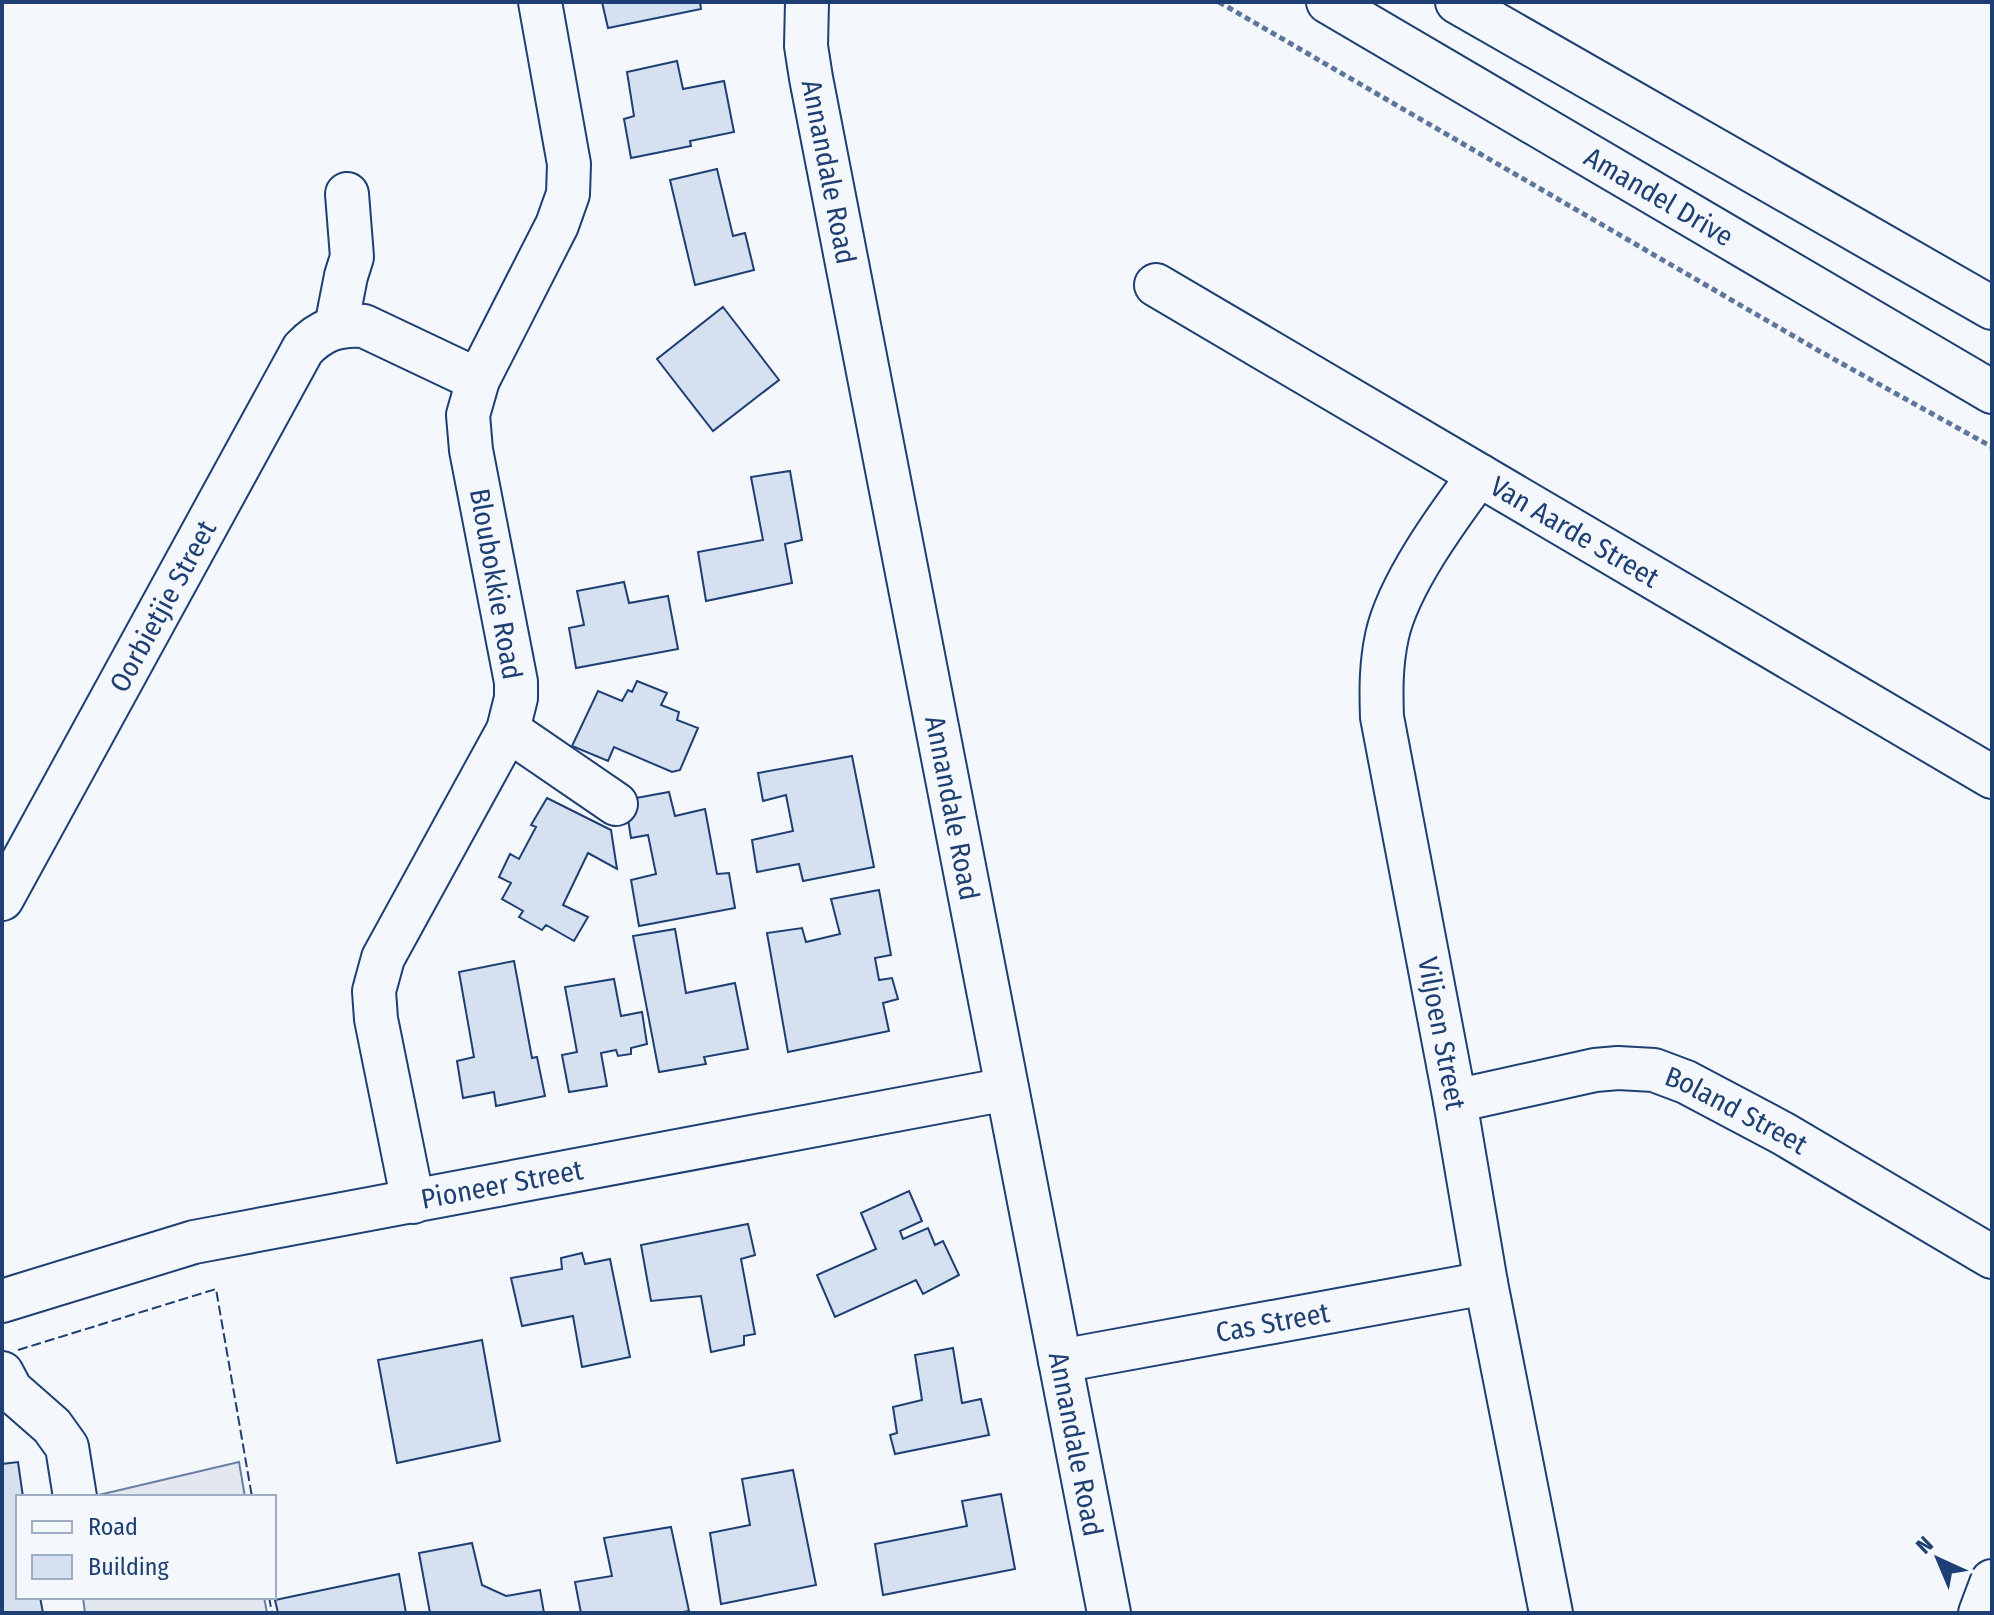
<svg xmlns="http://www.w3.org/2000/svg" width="1994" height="1615" font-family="'Fira Sans Condensed',sans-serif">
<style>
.parking{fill:#e3e8f0;stroke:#687fa3;stroke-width:2}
.building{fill:#d5e0f0;stroke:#1d3f73;stroke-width:2}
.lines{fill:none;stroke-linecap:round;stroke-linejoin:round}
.minor-casing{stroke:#1d3f73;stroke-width:46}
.path{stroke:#5e769c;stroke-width:5;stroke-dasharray:6 4;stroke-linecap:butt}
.minor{stroke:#f4f7fb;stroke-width:42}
.fence{stroke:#1d3f73;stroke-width:2;stroke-dasharray:10 4;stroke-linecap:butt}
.labels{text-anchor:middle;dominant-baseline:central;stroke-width:6;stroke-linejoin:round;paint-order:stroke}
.street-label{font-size:28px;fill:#1d3f73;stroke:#f4f7fb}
</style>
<rect width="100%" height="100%" fill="#f4f7fb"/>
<!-- parking -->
<path class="parking" d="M239,1462L245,1497H90Z
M83,1597H264L267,1613H85Z"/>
<!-- building -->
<path class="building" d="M602,2H700L701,9L608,28Z
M677,61L683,89L724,81L734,132L690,141L691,146L631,158L624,119L634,116L627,72Z
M717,169L733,236L745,233L754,270L695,285L670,180Z
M723,307L779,380L713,431L657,359Z
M790,471L802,540L785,544L792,583L706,601L698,552L763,540L751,477Z
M624,582L629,603L668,596L678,649L576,668L569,628L584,625L577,591Z
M637,681L667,693L661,705L679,712L677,720L698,728L680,770L672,772L614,747L608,761L572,746L598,691L622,701L628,690L632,692Z
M852,756L874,867L803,881L799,864L757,872L752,840L793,831L786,795L763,801L758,773Z
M669,792L675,816L705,809L717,874L729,873L735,908L639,926L631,880L656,874L648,835L631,838L625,800Z
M547,798L611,830L617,869L588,853L563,905L588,917L574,941L546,925L542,930L519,917L523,911L502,899L511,883L499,877L510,854L519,859L536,827L531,825Z
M879,890L891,955L875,958L879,980L892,978L898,999L883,1003L889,1031L788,1052L767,933L802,928L806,942L840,934L831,899Z
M675,929L686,993L735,983L748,1049L704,1057L706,1064L659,1072L633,936Z
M514,961L532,1058L537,1057L545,1096L496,1106L494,1092L463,1098L457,1061L474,1057L459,972Z
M614,979L621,1016L642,1012L647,1044L631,1048V1054L618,1056L616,1050L601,1053L607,1086L569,1092L562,1055L577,1052L565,987Z
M909,1191L922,1221L900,1231L903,1239L928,1228L935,1245L943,1241L959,1275L923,1294L916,1280L835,1317L817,1275L876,1249L861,1213Z
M748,1224L755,1255L741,1259L755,1334L744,1336V1345L711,1352L701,1296L651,1301L641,1245Z
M582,1253L585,1264L610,1259L630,1357L582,1367L573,1316L522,1326L511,1278L562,1269L561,1258Z
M482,1340L500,1441L397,1463L378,1360Z
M953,1348L962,1403L981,1399L989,1435L895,1454L890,1435L897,1433L893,1407L922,1400L915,1355Z
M18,1462L23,1497H18V1597H40L43,1613H2V1464Z
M793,1470L816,1585L721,1604L710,1533L750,1525L742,1479Z
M1001,1494L1015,1569L883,1595L875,1544L967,1526L962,1501Z
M671,1527L689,1611L677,1613H581L575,1582L612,1576L604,1538Z
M472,1543L482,1585L506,1596L540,1590L544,1613H430L419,1553Z
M399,1574L406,1613H278L275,1600Z"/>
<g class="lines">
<defs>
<g id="minor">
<path id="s1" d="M807,2L806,46L811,78L1109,1613"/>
<path id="s2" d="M1328,2L1992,392"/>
<path d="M1457,2L1992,308"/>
<path id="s3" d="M1156,285L1992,777"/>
<path d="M336,327L346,276L352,257L347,194"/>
<path id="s4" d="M1479,475C1447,518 1398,585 1387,636C1381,664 1381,689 1382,717L1455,1101L1486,1283L1551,1613"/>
<path d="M508,730L616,804"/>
<path id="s5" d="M2,899L303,349C321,330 338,324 364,326L478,380"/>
<path id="s6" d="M1455,1101L1595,1070L1618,1068L1654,1070L1686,1082L1784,1134L1992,1257"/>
<path d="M413,1202L376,1019L374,991L383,958L508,730L516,698V682L471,450L468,415L478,380L557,225L568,194L569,164L540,2"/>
<path id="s7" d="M2,1301L194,1242L1007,1089"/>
<path id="s8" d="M1060,1361L1486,1283"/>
<path d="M2,1373L11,1390L52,1426L67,1447L75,1497"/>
<path d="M1980,1613L1992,1581"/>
</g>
</defs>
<!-- minor casing -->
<use href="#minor" class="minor-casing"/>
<!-- path -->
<path class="path" d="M1219,2L1821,352L1992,447"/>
<!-- minor -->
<use href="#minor" class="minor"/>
<!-- fence -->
<path class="fence" d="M18,1350L216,1289L252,1497
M269,1597L272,1613"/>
</g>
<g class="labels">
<!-- street labels -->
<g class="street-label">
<text stroke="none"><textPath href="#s1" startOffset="172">Annandale Road</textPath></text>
<text stroke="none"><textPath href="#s2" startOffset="384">Amandel Drive</textPath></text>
<text stroke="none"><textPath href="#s3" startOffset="486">Van Aarde Street</textPath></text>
<text transform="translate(496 584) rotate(80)">Bloubokkie Road</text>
<text stroke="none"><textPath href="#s5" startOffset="334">Oorbietjie Street</textPath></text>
<text stroke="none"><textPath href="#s1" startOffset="820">Annandale Road</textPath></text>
<text stroke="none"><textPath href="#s4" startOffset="590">Viljoen Street</textPath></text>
<text stroke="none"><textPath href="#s6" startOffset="294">Boland Street</textPath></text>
<text stroke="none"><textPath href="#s7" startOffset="514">Pioneer Street</textPath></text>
<text stroke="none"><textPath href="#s8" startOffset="216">Cas Street</textPath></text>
<text stroke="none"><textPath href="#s1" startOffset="1468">Annandale Road</textPath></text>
</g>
</g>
<!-- border -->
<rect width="1994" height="1615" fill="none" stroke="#1d3f73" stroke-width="8"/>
<!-- legend -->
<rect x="16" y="1495" width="260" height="104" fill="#f4f7fb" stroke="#9eadc5" stroke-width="2"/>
<rect x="32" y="1521" width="40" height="12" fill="#f4f7fb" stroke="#9eadc5" stroke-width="2"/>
<text x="88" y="1535" font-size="24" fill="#1d3f73">Road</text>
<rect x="32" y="1555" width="40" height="24" fill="#d5e0f0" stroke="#9eadc5" stroke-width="2"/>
<text x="88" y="1575" font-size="24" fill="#1d3f73">Building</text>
<!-- north arrow -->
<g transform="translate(1938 1559) rotate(316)" stroke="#f4f7fb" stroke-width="6" paint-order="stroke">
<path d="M0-6L14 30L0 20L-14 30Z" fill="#1d3f73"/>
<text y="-12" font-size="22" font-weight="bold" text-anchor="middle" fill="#1d3f73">N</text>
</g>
</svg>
